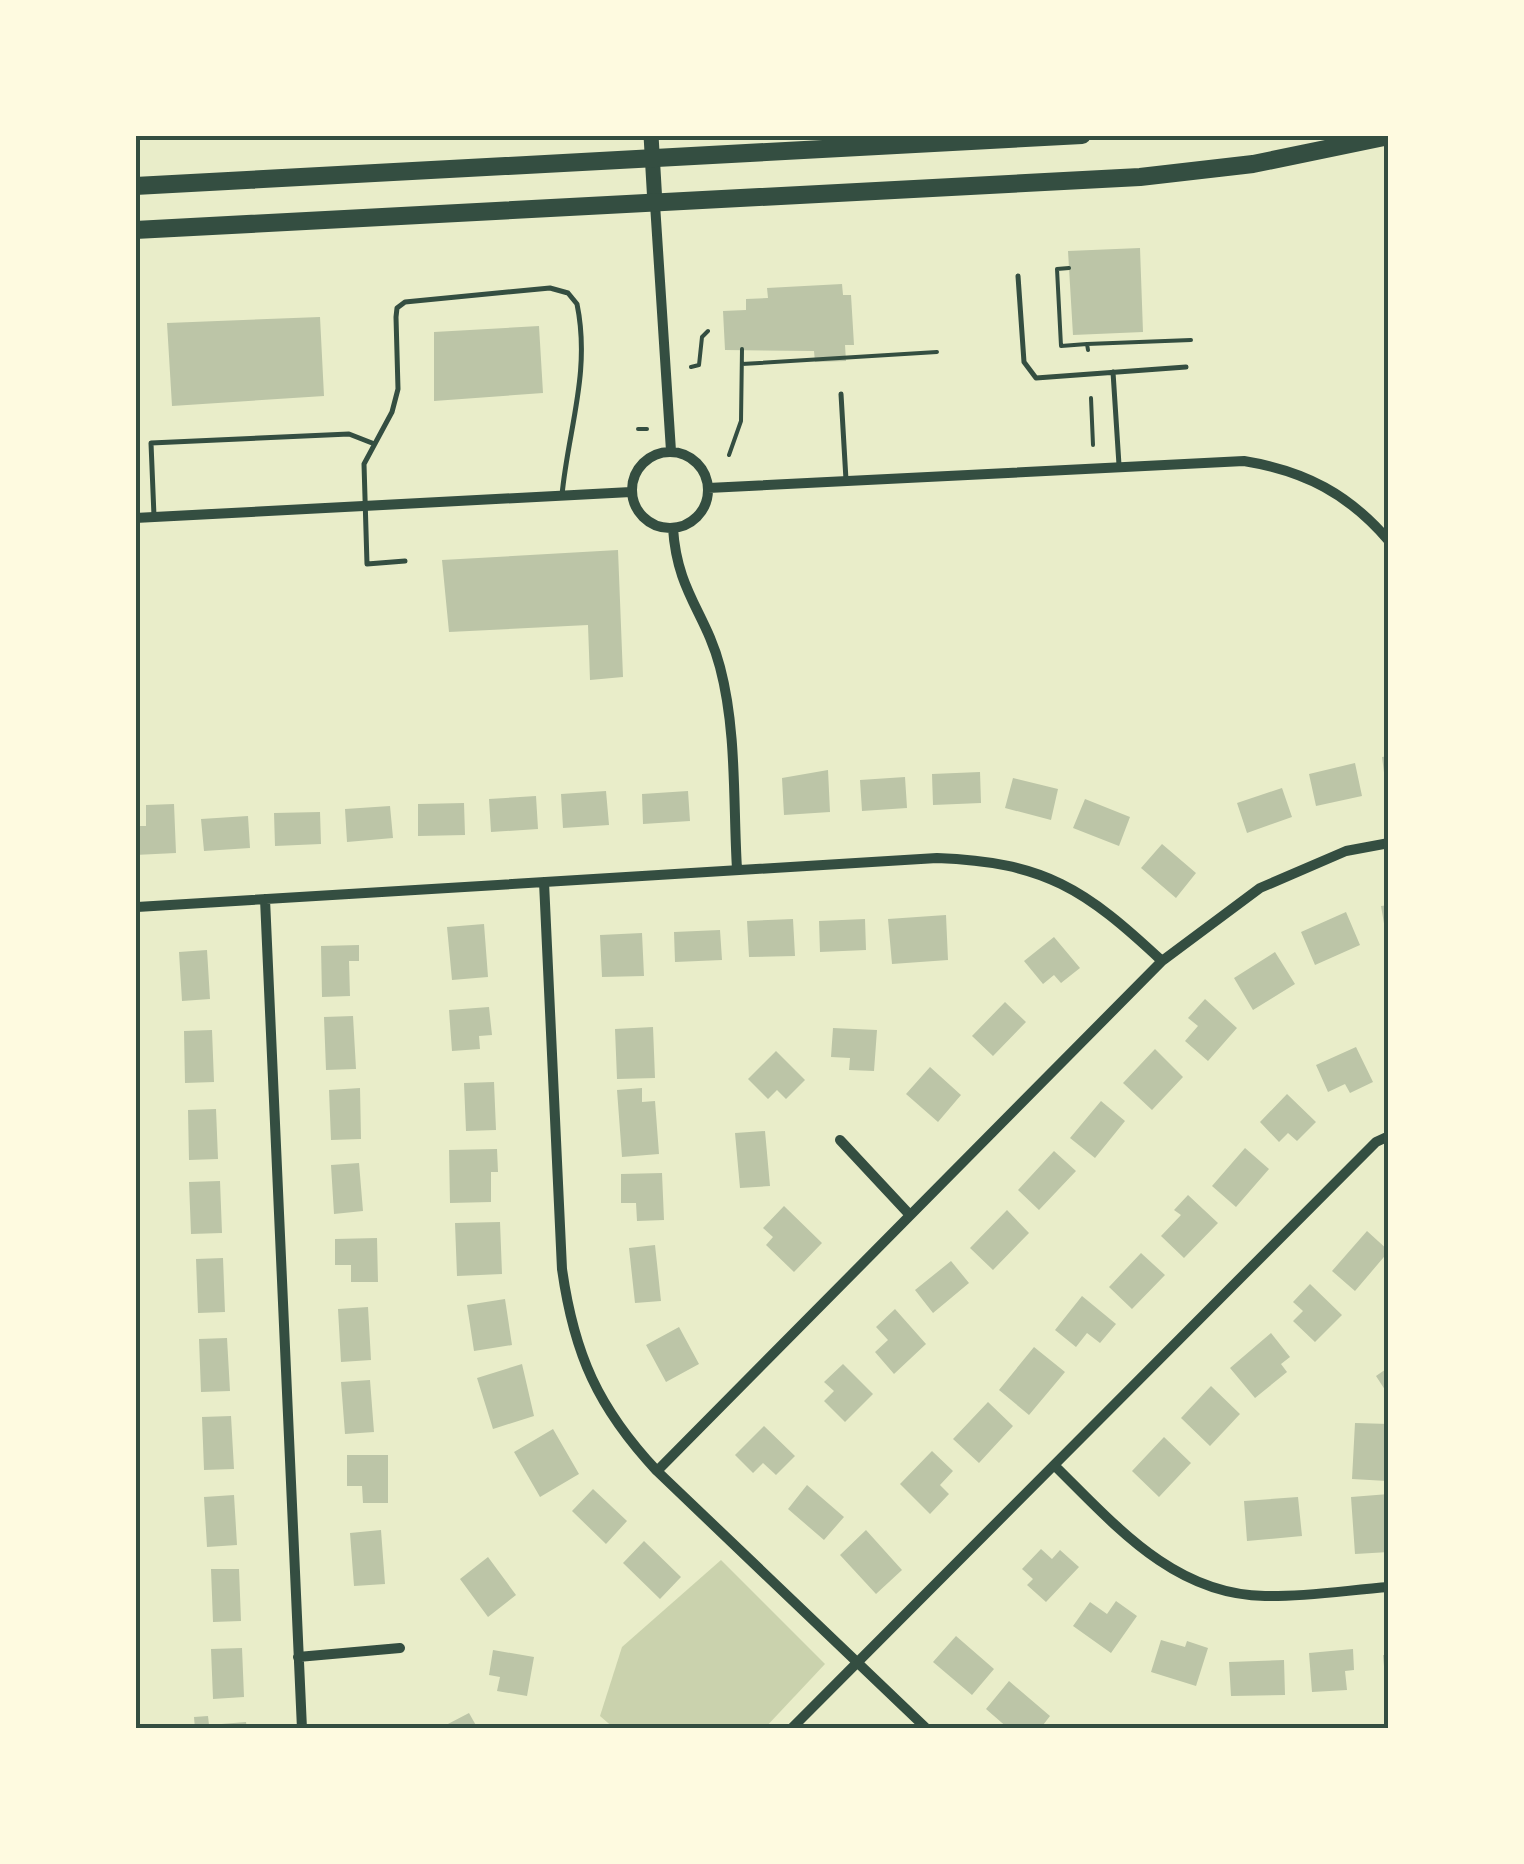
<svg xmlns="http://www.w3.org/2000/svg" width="1524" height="1864" font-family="'Source Sans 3',sans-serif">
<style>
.green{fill:#cad2ad}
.building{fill:#bcc5a7}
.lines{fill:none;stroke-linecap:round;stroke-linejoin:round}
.path{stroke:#344e41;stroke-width:4}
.service{stroke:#344e41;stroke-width:5}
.minor{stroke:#344e41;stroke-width:10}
.secondary{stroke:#344e41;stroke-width:15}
.primary{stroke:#344e41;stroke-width:18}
.neatline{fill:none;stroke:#344e41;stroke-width:4}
</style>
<rect width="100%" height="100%" fill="#e9edc9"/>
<!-- green -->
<path class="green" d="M721,1560L825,1664L764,1729H615L600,1716L622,1647Z"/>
<!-- building -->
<path class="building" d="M1140,248L1143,332L1073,335L1068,251Z
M842,284L843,295H851L854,345H845L846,361L815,362L814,351L725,350L723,311L746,310V299L768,298L767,288Z
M320,317L324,396L172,406L167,323Z
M539,326L543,393L434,401V332Z
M618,550L623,677L590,680L588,625L449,632L442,560Z
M1389,756V788H1386L1382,757Z
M1355,763L1362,796L1316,806L1309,774Z
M828,770L830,812L784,815L782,778Z
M980,772L981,803L933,805L932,774Z
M905,777L907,808L862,811L860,780Z
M1013,778L1058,789L1051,820L1005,808Z
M1282,788L1292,817L1247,833L1237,803Z
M606,791L609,825L563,828L561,794Z
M688,791L690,821L643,824L642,794Z
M536,796L538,829L491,832L489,799Z
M1085,799L1130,817L1119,846L1073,828Z
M464,803L465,835L418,836V804Z
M174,804L176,853L135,855V826H146V805Z
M390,806L393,838L347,842L345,809Z
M320,812L321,844L275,846L274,813Z
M248,816L250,848L204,851L201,819Z
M1162,844L1196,873L1176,898L1141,868Z
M1389,905V941H1387L1381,906Z
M1346,912L1360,945L1315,965L1301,932Z
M946,915L948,960L892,964L888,919Z
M793,919L795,956L749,957L747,921Z
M865,919L866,950L820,952L819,921Z
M484,924L488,977L452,980L447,927Z
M720,930L722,960L675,962L674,932Z
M642,933L644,976L602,977L600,935Z
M1054,937L1080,968L1061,983L1054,975L1043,984L1024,961Z
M359,945V961H349L350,996L322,997L321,946Z
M207,950L210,999L182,1001L179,952Z
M1275,952L1295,984L1253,1010L1234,978Z
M1205,999L1237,1028L1208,1061L1185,1041L1198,1026L1188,1018Z
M1005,1002L1026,1022L993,1056L972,1036Z
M489,1007L492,1035L479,1036L480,1049L452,1051L449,1010Z
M353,1016L356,1069L326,1070L324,1017Z
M653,1027L655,1078L617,1079L615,1029Z
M833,1028L877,1030L874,1071L849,1070L850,1058L831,1057Z
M212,1030L214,1082L185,1083L184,1031Z
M1356,1047L1373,1082L1350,1093L1345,1084L1328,1092L1316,1065Z
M1155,1049L1183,1077L1152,1110L1123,1083Z
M776,1051L805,1080L786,1099L777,1090L768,1099L748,1079Z
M930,1067L961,1095L938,1122L906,1094Z
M494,1082L496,1130L466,1131L464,1083Z
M360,1088L361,1139L331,1140L329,1090Z
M642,1088V1102L655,1101L659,1154L622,1157L617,1090Z
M1287,1094L1316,1122L1297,1141L1288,1133L1279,1142L1260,1122Z
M1101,1101L1125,1121L1095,1158L1070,1138Z
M216,1109L218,1159L189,1160L188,1110Z
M765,1131L770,1186L740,1188L735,1133Z
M1245,1148L1269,1169L1236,1207L1212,1186Z
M497,1149L498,1172H491V1202L450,1203L449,1150Z
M1054,1151L1076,1171L1039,1210L1018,1190Z
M359,1163L363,1211L334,1214L331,1165Z
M662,1173L664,1220L637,1221L636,1203H621V1174Z
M220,1181L222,1233L191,1234L189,1182Z
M1188,1195L1218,1223L1184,1258L1161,1236L1181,1215L1174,1210Z
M784,1206L822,1243L794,1272L766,1245L773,1237L763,1228Z
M1007,1210L1029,1233L993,1270L970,1248Z
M500,1222L502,1274L457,1276L455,1223Z
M1367,1231L1389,1251L1355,1291L1332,1271Z
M377,1238L378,1282H351V1265H335V1239Z
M655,1245L661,1301L635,1303L629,1248Z
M1141,1253L1165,1275L1132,1309L1109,1287Z
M223,1258L225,1312L198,1313L196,1259Z
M951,1261L969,1283L933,1313L915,1290Z
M1310,1284L1342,1315L1315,1342L1293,1321L1303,1311L1293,1302Z
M1082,1296L1116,1324L1100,1343L1087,1333L1076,1347L1055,1330Z
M505,1299L512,1345L474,1351L467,1305Z
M368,1307L371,1360L341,1362L338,1309Z
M895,1309L926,1344L894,1374L875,1352L888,1340L876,1327Z
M679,1327L699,1364L666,1382L646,1345Z
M1271,1333L1290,1357L1281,1364L1287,1372L1255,1398L1230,1368Z
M227,1338L230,1391L201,1392L199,1339Z
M1034,1347L1065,1372L1029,1415L999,1390Z
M522,1364L534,1416L493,1429L477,1378Z
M843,1364L873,1394L845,1422L824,1401L834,1391L824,1382Z
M1389,1367V1396L1376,1376Z
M370,1380L374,1432L345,1434L341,1382Z
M1211,1386L1240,1414L1210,1446L1181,1418Z
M988,1402L1013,1426L979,1463L953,1439Z
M231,1416L234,1469L204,1470L202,1417Z
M1355,1423L1389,1424L1387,1481L1352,1479Z
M764,1426L795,1456L776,1475L763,1463L753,1473L735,1455Z
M553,1429L579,1474L540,1497L514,1452Z
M1164,1437L1191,1463L1159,1497L1132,1471Z
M932,1451L953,1471L940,1485L949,1494L930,1514L900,1484Z
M347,1455H388V1503H363L362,1486H347Z
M807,1485L844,1517L824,1540L788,1509Z
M593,1489L627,1521L606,1544L572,1511Z
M1389,1494V1552L1355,1554L1351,1497Z
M234,1495L237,1545L207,1547L204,1497Z
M1298,1497L1302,1536L1247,1541L1244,1501Z
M381,1530L385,1584L354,1586L350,1533Z
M866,1530L902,1570L876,1594L840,1555Z
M644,1541L681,1577L660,1599L623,1563Z
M1041,1549L1052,1559L1060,1550L1079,1567L1046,1602L1027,1585L1033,1579L1022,1569Z
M488,1557L516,1595L488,1617L460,1579Z
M211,1569H239L241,1621L213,1622Z
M1116,1601L1137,1616L1111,1653L1073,1626L1090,1602L1107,1614Z
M956,1636L994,1669L972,1695L933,1662Z
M1161,1640L1185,1647L1187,1641L1208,1648L1196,1686L1151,1672Z
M242,1648L244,1697L213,1699L211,1649Z
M1353,1649L1354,1670L1345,1671L1347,1690L1312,1692L1309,1653Z
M493,1650L534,1657L527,1696L497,1691L500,1677L489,1675Z
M1383,1655H1389V1689H1386Z
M1284,1660L1285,1695L1231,1696L1229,1662Z
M1009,1681L1050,1716L1040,1729H1009L986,1709Z
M469,1713L478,1729H448L446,1725Z
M208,1716L209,1725L246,1722L247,1729H195L194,1717Z"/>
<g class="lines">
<!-- path -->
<path class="path" d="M1069,268L1057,269L1061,346L1087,344L1088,350
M1087,344L1191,340
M742,364L937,352
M691,367L699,365L702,337L708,331
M1091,398L1093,445
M638,429H647
M729,455L741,421L742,349"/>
<!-- service -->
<path class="service" d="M1018,276L1024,362L1036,378L1186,367
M1113,372L1119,465
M841,394L846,480
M154,516L151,443L349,434L372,443
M405,561L367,564L364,464L392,412L398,389L396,317L397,308L405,302L550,288L568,293L577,304C591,372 568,430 562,495"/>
<!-- minor -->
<path class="minor" d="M655,204L671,451
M632 490a38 38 0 1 1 76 0a38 38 0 1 1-76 0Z
M708,488L1244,461C1305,471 1349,494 1389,541
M135,518L631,492
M673,528C677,592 706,613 720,667C737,731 733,803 737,869
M544,882L562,1269C574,1354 598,1408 657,1471L927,1729
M265,899L302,1729
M137,907L937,858C1045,862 1085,889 1162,961
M840,1140L909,1214
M1055,1466C1115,1525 1174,1595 1265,1596C1306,1597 1348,1590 1389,1587
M657,1471L1162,961L1260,888L1346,851L1389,843
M298,1657L400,1648
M791,1729L1376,1142L1389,1136"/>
<!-- secondary -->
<path class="secondary" d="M651,135L655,204"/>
<!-- primary -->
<path class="primary" d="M135,186L1082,135
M135,230L1140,177L1253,164L1389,136"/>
</g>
<!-- border -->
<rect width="1524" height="1864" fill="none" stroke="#fefae0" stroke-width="275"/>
<rect x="138" y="138" width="1248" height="1588" class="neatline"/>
</svg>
